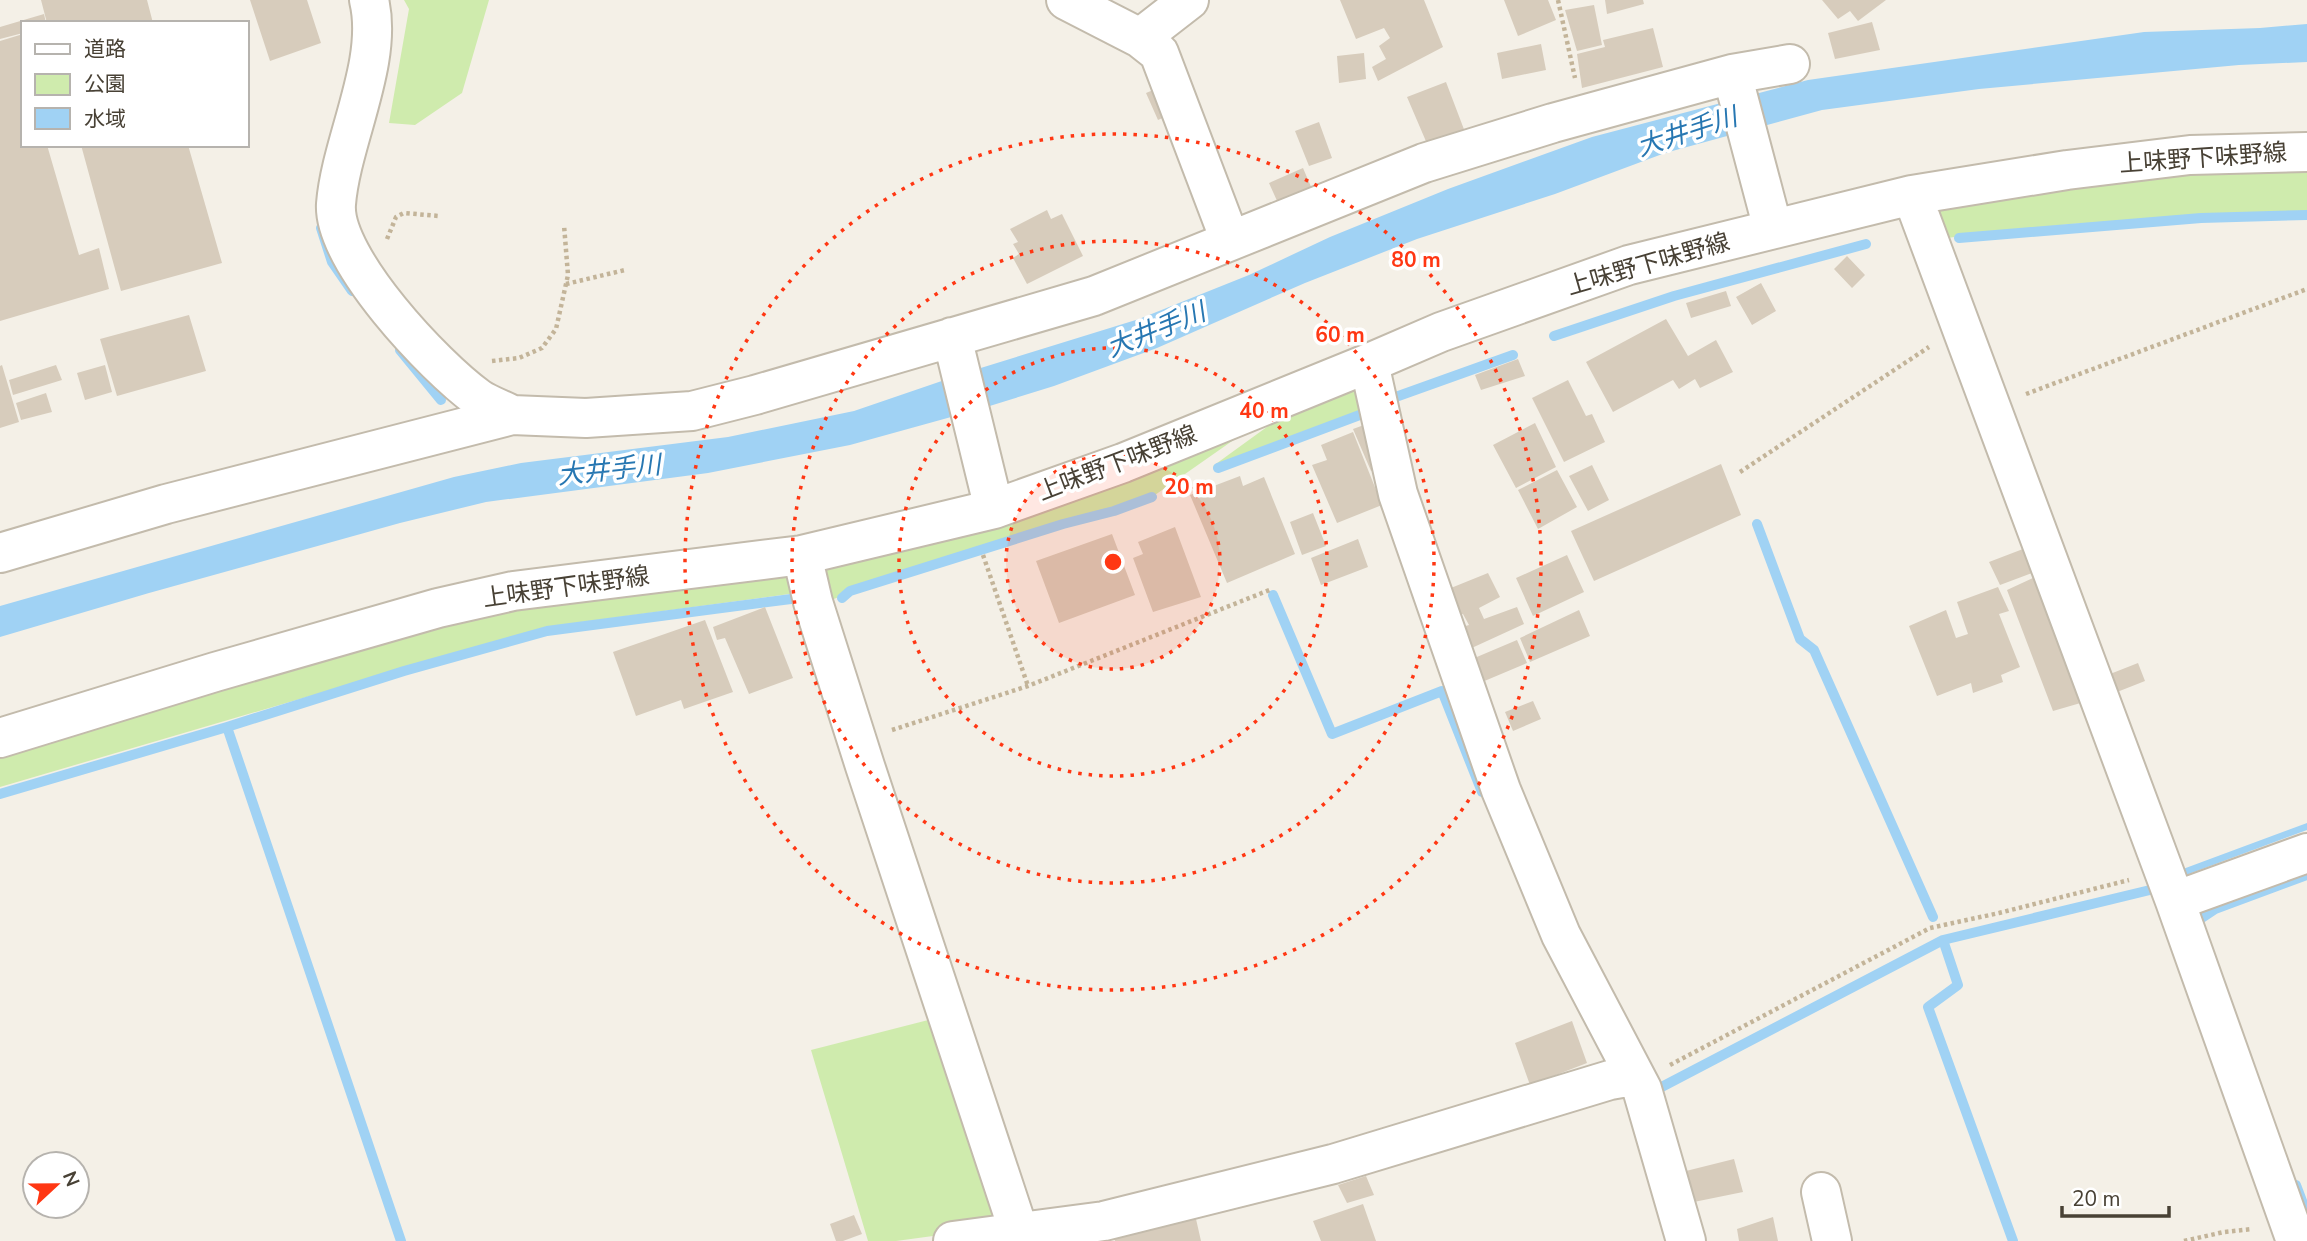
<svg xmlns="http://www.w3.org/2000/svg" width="2307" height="1241" font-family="'Nunito Sans','Noto Sans JP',sans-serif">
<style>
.green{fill:#cfebad}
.water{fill:#a0d2f4}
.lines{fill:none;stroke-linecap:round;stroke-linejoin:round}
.stream{stroke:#a0d2f4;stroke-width:10}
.building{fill:#d7ccbc}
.minor-casing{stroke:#c3bbac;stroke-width:42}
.path{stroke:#c3b499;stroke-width:4.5;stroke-dasharray:3.5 3.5;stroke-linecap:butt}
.minor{stroke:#fff;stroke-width:38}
.ring{fill:none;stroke:#ff3713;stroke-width:3.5;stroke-dasharray:3.5 7}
.labels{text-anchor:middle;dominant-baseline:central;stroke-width:7;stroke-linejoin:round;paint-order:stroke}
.street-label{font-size:24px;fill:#484135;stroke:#fff}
.water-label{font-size:26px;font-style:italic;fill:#2777b2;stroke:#fff}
.centre{fill:#ff3713;stroke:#fff;stroke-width:3.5}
.ring-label{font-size:21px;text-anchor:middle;font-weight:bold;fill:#ff3713;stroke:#fff;stroke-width:7;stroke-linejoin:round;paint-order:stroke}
</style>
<rect width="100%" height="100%" fill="#f4f0e7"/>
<!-- green -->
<path class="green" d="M404,0H489L462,93L415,125L389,123L409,9Z
M2307,171V212L2071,224L1937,239L1934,211L2104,174Z
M1355,384L1375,406L1215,468L1213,466L1315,392Z
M1257,418L1235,439L1155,495L898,573L847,590L839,597L818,605L821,579L834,557Z
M783,569L804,592L545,627L0,787V746L512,601Z
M940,1017L997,1217L970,1231L896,1241H868L811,1050Z"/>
<!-- water -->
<path class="water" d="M2307,24V62L2239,65L1979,89L1822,110L1665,153L1555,194L1417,239L1305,283L1157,348L1054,386L980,409L850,445L708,473L486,502L400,523L149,593L0,637V606L454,477L521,463L728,437L854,411L971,371L1139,319L1249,275L1330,237L1448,189L1592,137L1808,80L2144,32L2260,28Z
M2307,823V830L2186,875L2183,869Z"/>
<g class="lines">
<!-- stream -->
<path class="stream" d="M321,228L332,262L352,291
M1959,238L2201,218L2307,215
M1554,336L1674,296L1866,244
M400,350L441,400
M1390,399L1513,355
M1218,468L1365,413
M1757,524L1800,639L1814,650L1933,917
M1273,595L1332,734L1442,691L1482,792
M842,598L850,591L1063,524L1114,511L1152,497
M227,727L401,1241
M0,794L227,727L404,671L547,631L791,599
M2200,928L2197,921L2215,909L2307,875
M1943,940L1958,985L1928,1007L2013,1241
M1652,1092L1943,940L2150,890
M2296,1185L2307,1214"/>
</g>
<!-- building -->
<path class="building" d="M41,0H147L153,23H47Z
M250,0H307L321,43L270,61Z
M1340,0H1424L1443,47L1378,81L1372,67L1386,59L1379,46L1390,38L1384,28L1356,39Z
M1504,0H1548L1556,20L1518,36Z
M1605,0H1643L1644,4L1607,14Z
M1822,0H1886L1858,21L1850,11L1838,19Z
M1594,5L1602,45L1577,51L1565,10Z
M44,14L46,23H23V33L0,39V27Z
M1872,22L1880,50L1835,59L1828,33Z
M1653,28L1663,67L1582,88L1577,54L1605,47L1603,40Z
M23,34V145H47L79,255L99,248L109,289L0,321V41Z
M1541,44L1546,70L1502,79L1497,53Z
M1364,53L1366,79L1339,83L1337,56Z
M1446,82L1465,132L1428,146L1407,97Z
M1158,88L1169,115L1158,120L1146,93Z
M1319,122L1332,158L1309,166L1295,131Z
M81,145H188L222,263L121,291Z
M1303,168L1312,189L1278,203L1269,183Z
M1047,210L1051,219L1062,214L1083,256L1027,284L1013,258L1019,254L1013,244L1018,242L1010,229Z
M1847,256L1865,275L1852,288L1834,269Z
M1761,283L1776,311L1752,325L1736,297Z
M1726,291L1731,306L1691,318L1686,303Z
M189,315L206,371L117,396L100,339Z
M1666,319L1688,356L1716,340L1733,372L1700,388L1695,379L1679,389L1673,380L1613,412L1586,362Z
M1518,359L1525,376L1481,390L1475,375Z
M2,365L19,422L0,428V366Z
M56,365L62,380L13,395L9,380Z
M105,365L112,392L85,400L77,373Z
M1568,380L1586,416L1592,414L1605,442L1564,462L1532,398Z
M46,393L52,412L21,420L16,403Z
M1535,423L1556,467L1516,488L1493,445Z
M1364,425L1380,467L1371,471L1353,429Z
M1353,432L1382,505L1337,523L1312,465L1327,460L1321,445Z
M1721,464L1741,515L1594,581L1571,531Z
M1592,465L1609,500L1588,511L1569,476Z
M1557,470L1577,507L1538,529L1518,490Z
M1240,476L1243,486L1264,477L1295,554L1227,583L1190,495Z
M1313,513L1326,546L1302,555L1290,522Z
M1175,527L1201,597L1153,612L1133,558L1143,554L1138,542Z
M1112,534L1135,595L1059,623L1036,561Z
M1358,539L1368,567L1321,585L1311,558Z
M2023,549L2032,573L2000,585L1989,562Z
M1567,555L1584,592L1533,616L1516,578Z
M1488,573L1500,597L1479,608L1484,619L1517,607L1524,624L1463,652L1455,629L1469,625L1463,614L1448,617L1441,592Z
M2035,577L2084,702L2053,711L2007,590Z
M1998,587L2009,611L1999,614L2020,667L2001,675L2003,682L1973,693L1971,683L1937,696L1909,626L1946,610L1956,638L1968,634L1957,602Z
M765,607L793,678L749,694L725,638L717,640L713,627Z
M1579,610L1590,636L1530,662L1520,638Z
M705,620L733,692L684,709L681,700L636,716L613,652Z
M1517,640L1527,663L1475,685L1465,662Z
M2138,663L2145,681L2112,694L2105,676Z
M1533,701L1541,719L1513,731L1505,712Z
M1572,1021L1587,1063L1530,1085L1515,1043Z
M1734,1159L1743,1192L1684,1204L1674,1174Z
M1366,1176L1374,1195L1347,1203L1338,1185Z
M1363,1204L1376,1241H1321L1313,1221Z
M854,1215L862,1234L843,1241H836L830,1224Z
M1773,1217L1778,1241H1739L1737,1229Z
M1196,1219L1201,1241H1115L1113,1234L1156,1223L1158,1228Z"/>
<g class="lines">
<defs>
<path id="minor" d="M369,0C384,62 341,141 336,204C332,259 435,367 478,398C488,405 501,409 512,415
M1066,0L1140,38L1159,53L1230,240
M1140,38L1189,0
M1732,74L1773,229
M1912,195L2175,901L2296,1241
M952,337L994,509
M1369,363L1398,494L1501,790L1561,935L1642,1089L1686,1241
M0,553L166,504L512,415L586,418L692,411L755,395L1094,296L1424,163L1553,123L1732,74L1790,64
M802,555L813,602L865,766L1019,1232
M0,738L215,672L438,608L513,591L802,555L994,509L1123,463L1369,363L1441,332L1629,265L1912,195L2067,170L2190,155L2307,152
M2175,901L2307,853
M1821,1192L1832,1241
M953,1241L1104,1221L1333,1164L1610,1080L1633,1076"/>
</defs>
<!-- minor casing -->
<use href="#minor" class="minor-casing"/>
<!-- path -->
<path class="path" d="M1558,0L1575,78
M387,239L396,217L404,213L439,216
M566,284L625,270
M492,361L519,358L542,348L556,329L568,275L564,225
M2026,394L2307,289
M1740,472L1929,347
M983,555L1028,686
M892,730L1028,686L1272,589
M1670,1065L1930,928L1999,913L2129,880
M2184,1241L2224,1232L2252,1229"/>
<!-- minor -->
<use href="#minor" class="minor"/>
</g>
<!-- distance rings -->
<circle cx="1113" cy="562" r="107" fill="#ff3713" fill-opacity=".12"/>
<g class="ring">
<circle cx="1113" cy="562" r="107"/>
<circle cx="1113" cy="562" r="214"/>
<circle cx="1113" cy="562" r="321"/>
<circle cx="1113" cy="562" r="428"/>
</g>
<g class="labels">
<!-- street labels -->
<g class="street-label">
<text transform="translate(2203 158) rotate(-4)">上味野下味野線</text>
<text transform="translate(1648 264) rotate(-16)">上味野下味野線</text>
<text transform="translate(1117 463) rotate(-21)">上味野下味野線</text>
<text transform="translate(566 587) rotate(-8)">上味野下味野線</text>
</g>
<!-- water labels -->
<g class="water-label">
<text transform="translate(1687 132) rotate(-18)">大井手川</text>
<text transform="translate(1156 330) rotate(-22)">大井手川</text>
<text transform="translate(609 470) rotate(-6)">大井手川</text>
</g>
</g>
<circle cx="1113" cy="562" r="10" class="centre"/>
<g class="ring-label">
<text x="1416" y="267">80 m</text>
<text x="1340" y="342">60 m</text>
<text x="1264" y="418">40 m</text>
<text x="1189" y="494">20 m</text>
</g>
<!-- legend -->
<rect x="21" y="21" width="228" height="126" fill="#ffffff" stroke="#b6b3ae" stroke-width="2"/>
<rect x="35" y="44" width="35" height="10" fill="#ffffff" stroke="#b6b3ae" stroke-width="2"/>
<text x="84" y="56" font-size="21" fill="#484135">道路</text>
<rect x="35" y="74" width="35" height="21" fill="#cfebad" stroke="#b6b3ae" stroke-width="2"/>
<text x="84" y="91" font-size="21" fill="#484135">公園</text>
<rect x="35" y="108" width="35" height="21" fill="#a0d2f4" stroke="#b6b3ae" stroke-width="2"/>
<text x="84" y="126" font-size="21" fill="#484135">水域</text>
<!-- north arrow -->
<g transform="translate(56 1185) rotate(68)"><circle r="33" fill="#ffffff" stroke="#b6b3ae" stroke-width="2"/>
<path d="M0-5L12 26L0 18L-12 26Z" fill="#ff3713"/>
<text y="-10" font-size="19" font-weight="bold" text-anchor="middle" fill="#484135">N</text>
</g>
<!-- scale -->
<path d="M2062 1206v10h107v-10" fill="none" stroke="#484135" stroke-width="3.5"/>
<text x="2072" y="1206" font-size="21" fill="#484135" stroke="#ffffff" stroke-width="5" paint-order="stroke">20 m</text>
</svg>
